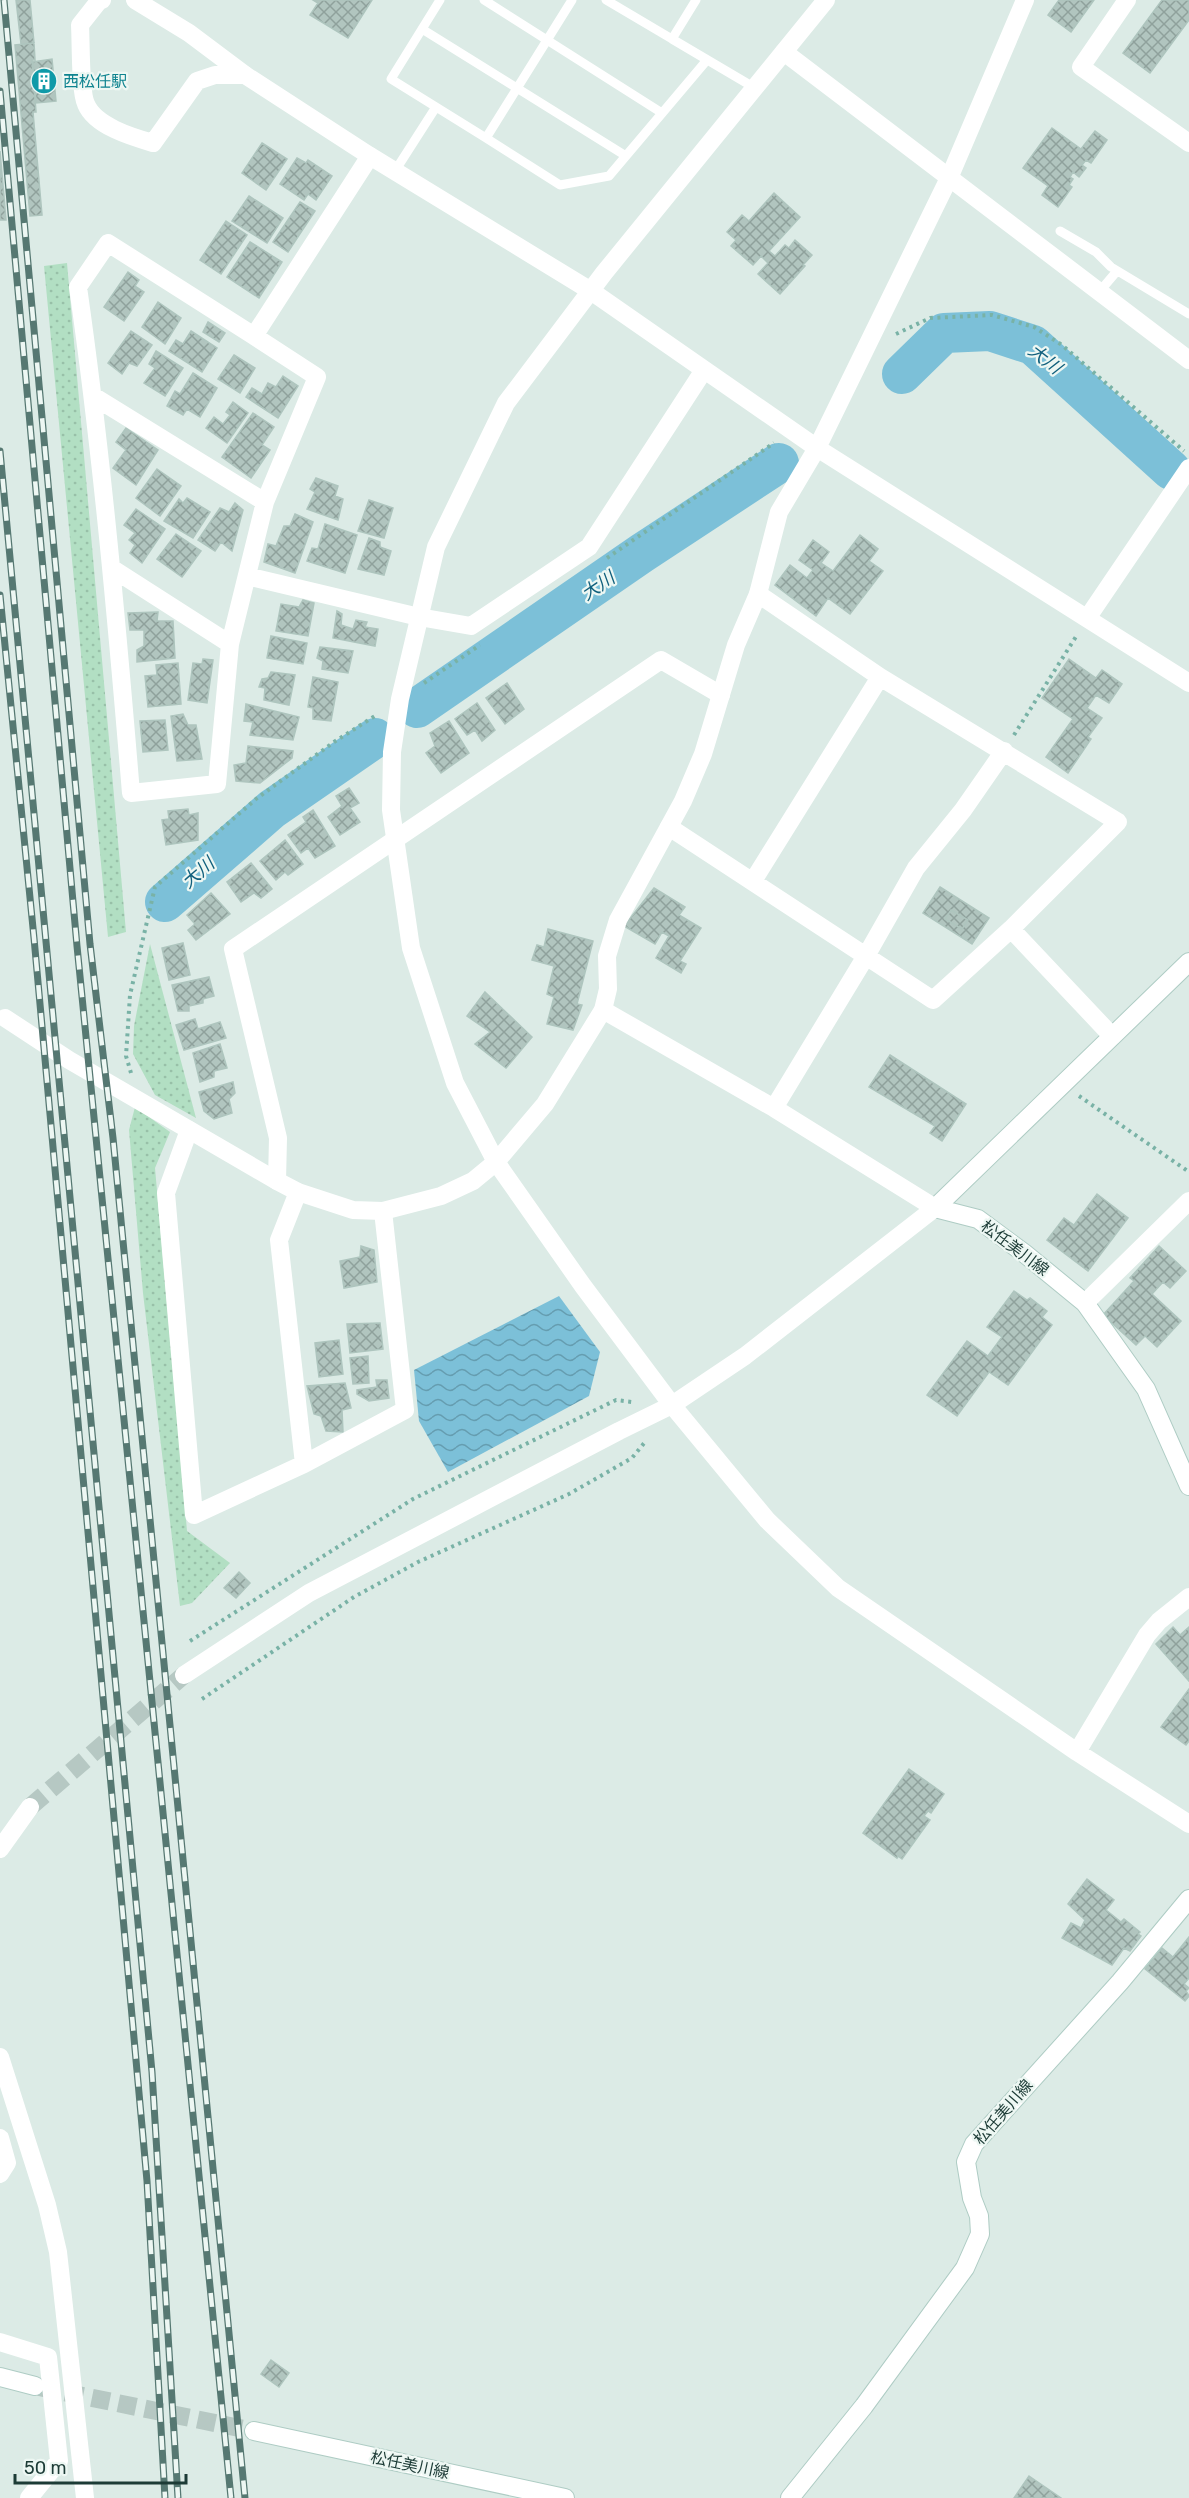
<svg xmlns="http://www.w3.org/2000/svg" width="1189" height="2498" font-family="Rubik,'Noto Sans JP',sans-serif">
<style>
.park{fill:url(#park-dots)}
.water{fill:url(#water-waves)}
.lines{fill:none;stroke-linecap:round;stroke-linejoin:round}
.river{stroke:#7cc0d8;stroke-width:40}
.building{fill:url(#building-cross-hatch);stroke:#aec5be;stroke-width:1.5}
.tertiary-tunnel{stroke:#b6c8c3;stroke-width:18;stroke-dasharray:18 9;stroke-linecap:butt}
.secondary-tunnel{stroke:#b6c8c3;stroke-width:18;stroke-dasharray:18 9;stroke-linecap:butt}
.secondary-casing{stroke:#aeccc4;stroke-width:20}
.path{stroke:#79b2a6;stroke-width:4;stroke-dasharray:3 4.5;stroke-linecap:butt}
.service{stroke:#fff;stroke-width:9}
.minor{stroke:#fff;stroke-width:18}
.tertiary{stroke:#fff;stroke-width:18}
.secondary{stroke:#fff;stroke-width:18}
.rail-casing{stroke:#567872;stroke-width:7}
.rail{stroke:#edf7f3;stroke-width:4.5;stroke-dasharray:14;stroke-linecap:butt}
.labels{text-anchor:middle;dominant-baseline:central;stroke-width:4.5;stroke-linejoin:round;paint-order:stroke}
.culture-label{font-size:16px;fill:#0d838f;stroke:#edf7f3;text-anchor:start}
.street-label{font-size:16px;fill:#1c3b36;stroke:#edf7f3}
.water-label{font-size:18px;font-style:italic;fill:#11607d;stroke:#edf7f3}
</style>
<defs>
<pattern id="park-dots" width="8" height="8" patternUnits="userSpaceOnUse" patternTransform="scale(1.5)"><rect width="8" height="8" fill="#b2dfc3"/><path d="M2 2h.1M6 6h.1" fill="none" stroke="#98c0a8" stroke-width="1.8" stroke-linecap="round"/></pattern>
<pattern id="water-waves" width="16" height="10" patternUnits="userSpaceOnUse" patternTransform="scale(1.5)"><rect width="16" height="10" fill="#7cc0d8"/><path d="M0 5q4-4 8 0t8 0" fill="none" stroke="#659db0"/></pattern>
<pattern id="building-cross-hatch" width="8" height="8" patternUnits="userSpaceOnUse" patternTransform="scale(1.5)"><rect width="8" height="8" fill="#b1c5bf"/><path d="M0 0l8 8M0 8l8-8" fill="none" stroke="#8fa19c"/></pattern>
</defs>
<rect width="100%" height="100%" fill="#dcebe6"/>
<!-- park -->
<path class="park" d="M67,263L126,932L108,937L44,266Z
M150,944L196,1118L155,1095L133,1054L134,1026Z
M135,1107L170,1132L155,1168L187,1531L230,1563L192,1603L180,1606L143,1293L129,1130Z"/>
<!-- water -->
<path class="water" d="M559,1296L600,1352L589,1396L448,1472L419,1421L414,1370Z"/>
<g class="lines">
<!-- river -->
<path class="river" d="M902,374L944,333L990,331L1033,345L1171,470
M417,708L642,553L779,463
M165,902L272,809L375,738"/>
</g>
<!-- building -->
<path class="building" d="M16,0H30L34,43L21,44Z
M313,0H372L348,38L310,15L318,3Z
M1059,0H1094L1071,32L1048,15Z
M1162,0H1189V20L1150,73L1123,53Z
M34,43L35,60H32L36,112H33L42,215L30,216L15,45Z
M52,59L56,101L36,103L33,62Z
M1052,128L1081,149L1095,131L1107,140L1091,163L1086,160L1082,165L1086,168L1079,177L1073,172L1070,177L1073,179L1069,185L1072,187L1058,207L1042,195L1048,186L1023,168Z
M262,143L287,159L266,190L242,173Z
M0,151L6,220H0Z
M297,158L306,163L308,160L332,176L316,200L308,194L304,200L280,184Z
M774,193L800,217L769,251L775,256L785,245L789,248L795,240L812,255L803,265L805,266L780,294L758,274L768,263L761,256L753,265L731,246L736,240L727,232L742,215L749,221Z
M249,196L283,218L267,243L232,221Z
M300,202L315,211L288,252L273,242Z
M226,221L247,235L221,274L200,260Z
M250,242L282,262L259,298L227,277Z
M128,272L139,280L135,286L144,292L124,321L104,307Z
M158,302L181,318L165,344L142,327Z
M208,322L225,333L219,342L203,332Z
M131,331L152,345L137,366L129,363L122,374L108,363Z
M191,331L217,348L202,372L169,351L176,340L183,344Z
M156,351L183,368L165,396L144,383L155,368L149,364Z
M234,355L255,368L240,393L218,379Z
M193,373L217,388L200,417L187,409L183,415L167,406L175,391L180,394Z
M283,376L298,386L278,418L246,397L252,388L262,394L268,383L276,387Z
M233,402L248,413L227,443L206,428L214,417L223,424L230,415L226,412Z
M253,413L274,427L262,445L270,450L251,478L222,457Z
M126,428L158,450L136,485L113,468L126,450L116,442Z
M157,469L181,486L160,516L136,498Z
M316,478L338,486L335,496L343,499L338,520L307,509L315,492L310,489Z
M187,498L210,512L193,538L164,521L179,499L183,503Z
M369,500L393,508L384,538L358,531Z
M235,503L243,510L232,551L221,542L215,551L198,540L220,508L229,512Z
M136,509L165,529L142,563L130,553L135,545L129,540L135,533L124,525Z
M295,514L313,522L295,573L264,562L268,544L276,546L284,526H290Z
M325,524L357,535L345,573L307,561L312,548L318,549Z
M176,534L201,551L182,577L157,559Z
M860,535L878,549L869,561L883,571L850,614L828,598L816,616L775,585L790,565L807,578L813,570L799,560L813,540L829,552L821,563L833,571Z
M369,538L380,542V547L391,551L384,575L358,569Z
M303,600L314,603L308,636L276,631L281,604L299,607Z
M337,611L342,614L341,625L353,629L356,620L367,622L365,627L378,629L375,646L333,638Z
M158,612L157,621H173L175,658L137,662V650L144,646V630H130L128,613Z
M271,636L307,643L303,664L267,658Z
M320,647L353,651L348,673L322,669L323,661L317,658Z
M203,659L213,660L207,703L188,700L193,663L202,664Z
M1069,659L1096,678L1102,670L1122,684L1109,703L1096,695L1087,708L1102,718L1088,737L1091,739L1068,773L1046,757L1073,719L1042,698Z
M178,663L181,704L148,707L145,676L157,675L156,665Z
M271,672L295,675L289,705L264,700L265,688L259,687L262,679L268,678Z
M313,677L338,682L331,721L313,719V708L308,707Z
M507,683L524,709L505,724L486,698Z
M477,703L495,730L482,741L475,730L467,735L455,719Z
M246,704L299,717L293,740L250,735L253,722L244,721Z
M183,714L188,725H196L202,759L177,761L171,716Z
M165,720L168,750L143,752L140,721Z
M449,721L469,753L441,773L426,753L435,746L430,733Z
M248,746L293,751L292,758L260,783L236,781L234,765L246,763Z
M349,788L359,803L350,808L360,822L340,835L328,817L342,806L336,796Z
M188,809L189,815L198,813V840L166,845L162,820L169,819L168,811Z
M313,810L335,846L315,858L308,848L301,853L288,835L306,822L303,817Z
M285,840L303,864L288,875L285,872L276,880L260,861Z
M251,863L272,889L261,898L254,893L241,902L227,882Z
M940,887L989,918L972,944L923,913Z
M654,888L685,907L679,915L701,928L680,961L686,964L681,973L656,958L669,936L662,932L655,944L624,926Z
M211,893L230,914L196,940L188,930L195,924L187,915Z
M951,910L968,920L962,929L945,919Z
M548,929L593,941L577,1004L582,1005L573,1030L547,1024L554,997L547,994L554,966L532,960L537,945L544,947Z
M183,943L190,975L169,980L162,948Z
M209,977L214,996L203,999V1003L189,1006V1011H178L172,985Z
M485,992L532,1037L506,1068L475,1044L490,1032L467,1016Z
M195,1019L198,1029L220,1022L226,1038L184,1050L176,1025Z
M220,1044L227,1068L214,1071V1077L200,1082L193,1053Z
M890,1055L966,1104L942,1141L930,1133L935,1126L869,1087Z
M233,1082L235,1093L229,1099L232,1113L214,1119L204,1111L199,1092Z
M1097,1194L1128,1218L1088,1271L1047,1240L1064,1218L1074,1225Z
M361,1246L374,1250L377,1282L344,1288L340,1261L360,1257Z
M1159,1246L1186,1271L1170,1288L1163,1282L1152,1294L1181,1321L1157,1347L1145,1336L1136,1345L1103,1315L1134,1281L1130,1278Z
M1014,1291L1027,1300L1030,1298L1047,1311L1042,1317L1052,1325L1008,1385L989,1372L957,1416L927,1395L967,1341L988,1356L1002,1337L987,1327Z
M380,1323L383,1349L350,1353L347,1324Z
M339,1340L343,1374L319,1377L315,1343Z
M368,1356L369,1383L353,1384L350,1358Z
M376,1380H387L389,1398L369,1401L357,1394V1390L377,1387Z
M345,1383L351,1408L342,1410L343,1432L326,1431L321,1416L314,1414L307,1386Z
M239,1572L250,1583L236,1598L224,1588Z
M1173,1627L1180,1635L1189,1627V1681L1156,1644Z
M1189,1689V1741L1186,1745L1161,1727Z
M909,1769L944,1794L931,1813L928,1811L924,1816L930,1820L902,1859L898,1856L897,1858L863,1833Z
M1087,1879L1114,1900L1106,1910L1121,1922L1124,1919L1140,1932L1138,1934L1141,1936L1130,1951L1124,1948L1112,1965L1062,1938L1071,1923L1081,1928L1085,1920L1068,1904Z
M1189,1937V1978L1184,1984L1189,1988L1186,1991L1189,1996L1185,2001L1145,1969L1162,1948L1173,1957Z
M271,2360L289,2373L279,2387L261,2374Z
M1029,2476L1061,2498H1014Z"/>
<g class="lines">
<!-- tertiary-tunnel -->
<path class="tertiary-tunnel" d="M30,1807L184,1675"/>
<!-- secondary-tunnel -->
<path class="secondary-tunnel" d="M39,2387L254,2431"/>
<defs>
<path id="secondary" d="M935,1208L978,1219L1024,1253L1085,1303L1146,1389L1189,1486
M935,1208L1189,962
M0,2377L35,2386
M254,2431L565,2498
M790,2498L864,2406L965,2268L980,2234L979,2216L972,2198L966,2162L974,2144L1120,1982L1189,1899"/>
</defs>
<!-- secondary casing -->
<use href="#secondary" class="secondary-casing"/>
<!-- path -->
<path class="path" d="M896,334L930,318L992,315L1034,327L1062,345L1184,451
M607,558L774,443
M424,683L480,645
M1014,735L1077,635
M131,1073L126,1056L130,995L155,887L256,799L334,742L378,714
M1079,1096L1189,1172
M190,1641L413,1499L616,1400L632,1402
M202,1699L354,1597L418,1562L569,1494L632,1458L645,1442"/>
<!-- service -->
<path class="service" d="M440,0L391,79L486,138L572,0
M484,0L662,113
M606,0L672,39L696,0
M422,29L626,156
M672,39L755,88
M486,138L560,185L609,176L707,60
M395,171L436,107
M1060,231L1096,252L1111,267L1189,314
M1100,291L1117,271"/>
<!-- minor -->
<path class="minor" d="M102,0L99,1L80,25C81,41 80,92 86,104C95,126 132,137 153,143L197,81L215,75H245
M135,0L189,33L245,75
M1127,0L1081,67L1189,143
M784,52L1189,360
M254,336L108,243L78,287C102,455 117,624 131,793L217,784L230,644L265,502L317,377L254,336L370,156
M93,396L265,502
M113,569L230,644
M247,576L419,617L471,626L589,547L704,370
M1088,617L1189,468
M669,827L933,1000L1011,929L1118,822L880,677L758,594
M753,881L880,677
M1011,929L1112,1036
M603,1010L774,1108L935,1208
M774,1108L866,956L916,868L963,810L1004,751
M189,1130L166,1193L194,1515L304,1464L405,1410L383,1211
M277,1181L278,1138L233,949L661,660L721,695
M298,1192L279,1240L304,1464
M1085,1303L1189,1201
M672,1405L767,1520L838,1588L1077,1752L1189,1824
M1077,1752L1147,1635L1159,1621L1189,1597
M0,2138L7,2163L0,2174
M0,2342L48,2357L59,2461L29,2498"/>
<!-- tertiary -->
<path class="tertiary" d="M245,75L370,156L591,291L817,448L1189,683
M5,1018L69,1060L277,1181L298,1192L353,1210L383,1211L441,1196L473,1181L496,1162L545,1104L603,1010L608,989L607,956L618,920L683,801L703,754L736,645L758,594L779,512L817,448L950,176L1025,0
M672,1405L583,1286L496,1162L455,1083L411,948L391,810L392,752L400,699L436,547L506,403L604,273L826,0
M184,1675L309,1593L619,1431L672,1405L745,1356L935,1208
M0,1849L30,1807
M0,2057L47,2205L58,2252L85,2498"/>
<!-- secondary -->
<use href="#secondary" class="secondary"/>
<defs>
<path id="rail" d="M4,0L90,944L113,1138L245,2498
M0,91L77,946L231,2498
M0,451L152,2072L178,2498
M0,595L34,938L147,2181L165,2498"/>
</defs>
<!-- rail casing -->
<use href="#rail" class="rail-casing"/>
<!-- rail -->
<use href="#rail" class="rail"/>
</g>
<!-- icons -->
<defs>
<symbol id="building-disc" viewBox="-11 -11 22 22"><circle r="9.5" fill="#0f9aa8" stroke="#edf7f3"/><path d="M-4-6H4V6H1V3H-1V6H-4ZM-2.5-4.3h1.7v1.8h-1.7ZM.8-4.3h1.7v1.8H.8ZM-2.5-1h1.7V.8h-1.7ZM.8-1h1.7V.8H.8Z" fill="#fff"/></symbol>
</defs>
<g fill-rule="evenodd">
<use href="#building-disc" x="29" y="66" width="30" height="30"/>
</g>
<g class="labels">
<!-- culture labels -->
<g class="culture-label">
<text x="63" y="81">西松任駅</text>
</g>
<!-- street labels -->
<g class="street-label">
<text transform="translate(1015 1248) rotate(37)">松任美川線</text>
<text transform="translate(1003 2112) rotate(-49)">松任美川線</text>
<text transform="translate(410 2465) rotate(12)">松任美川線</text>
</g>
<!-- water labels -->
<g class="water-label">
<text transform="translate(1045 359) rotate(38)">大川</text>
<text transform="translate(598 586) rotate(-34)">大川</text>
<text transform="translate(198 873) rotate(-41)">大川</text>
</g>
</g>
<!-- scale -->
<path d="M15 2474v9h171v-9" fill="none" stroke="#1c3b36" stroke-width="3"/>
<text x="24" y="2474" font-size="18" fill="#1c3b36" stroke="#edf7f3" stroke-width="4.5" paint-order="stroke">50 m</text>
</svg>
